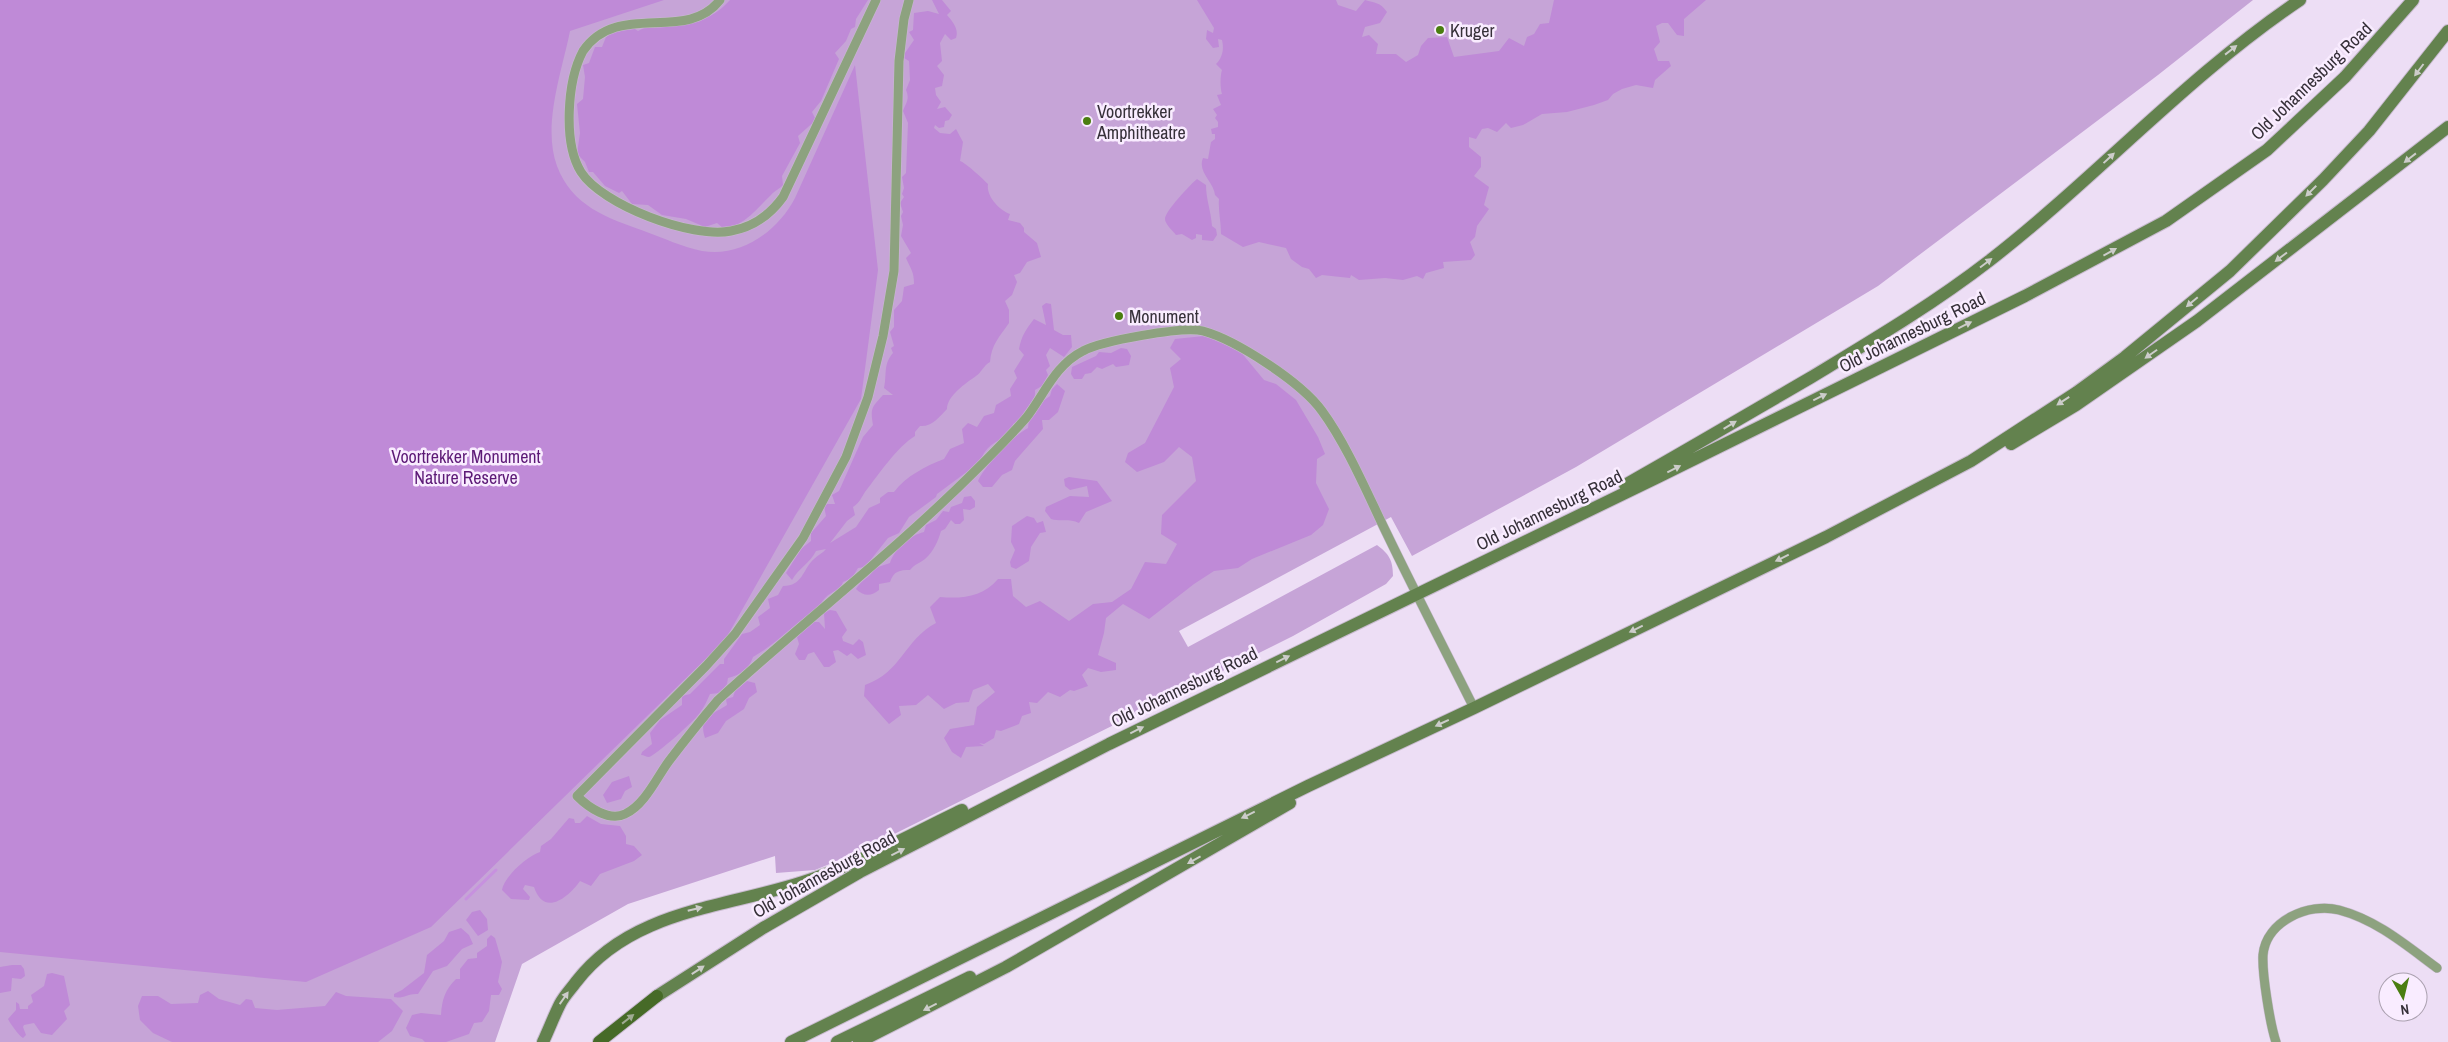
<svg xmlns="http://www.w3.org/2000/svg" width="2448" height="1042" font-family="'Archivo Narrow',sans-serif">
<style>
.green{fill:#c6a4d7}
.forest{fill:#bf8ad7}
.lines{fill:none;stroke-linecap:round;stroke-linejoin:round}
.stream{stroke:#c791df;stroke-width:3}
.minor-casing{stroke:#c8bbcf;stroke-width:10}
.secondary-casing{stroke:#c8bbcf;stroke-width:14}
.primary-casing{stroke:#c8bbcf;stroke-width:14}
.minor{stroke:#8da27f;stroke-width:9}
.secondary{stroke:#63824e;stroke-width:12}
.primary{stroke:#466a27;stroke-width:12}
.oneway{fill:#ccccca}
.oneway2{fill:#a0ab93}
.poi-dot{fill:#4a7e10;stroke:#f9ecff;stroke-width:2}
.labels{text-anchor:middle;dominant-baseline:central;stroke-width:5;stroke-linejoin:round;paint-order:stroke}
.poi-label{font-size:18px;fill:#363039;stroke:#f9ecff;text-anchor:start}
.street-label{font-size:18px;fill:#363039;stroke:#f9ecff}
.park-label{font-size:18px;fill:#5c1976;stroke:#f9ecff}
</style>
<rect width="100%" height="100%" fill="#eddef5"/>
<!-- green -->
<path class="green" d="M0,0H2253L2158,75L1878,286L1576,467L1412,556L1391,517L1179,631L1188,647L1377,545C1389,554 1393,560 1393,576L1386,584L1293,636L854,854L815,870L776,873L775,856L628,904L522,964L495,1042H0Z"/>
<!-- forest -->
<path class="forest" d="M0,0H664L570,31C562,71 542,126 557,166C572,206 607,218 644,231C663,238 683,247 702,251C741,258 778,231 795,198L855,65L878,270L861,399L725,640L431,927L306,982L0,952Z
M730,0H868L856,19L855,27L851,29L846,41L835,53L839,59L821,101L812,112L816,120L798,136L800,143L782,176L783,185C780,189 775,190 771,195C756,209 745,226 723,228L717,223L705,227L686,219L662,215L648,205L632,204L622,191L619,193L605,186L593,172H589L585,162L577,154L580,133L577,104L583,99L585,77L583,65L589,63L595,47H602L606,37L623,21L638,31C672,13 696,37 730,0Z
M932,0H942L951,11L947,15C953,22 959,29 956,38L951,40L945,34L940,43L942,61L937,66L944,75L942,86L935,88L936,95L941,102L937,109L945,107L952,115L949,120L945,121L944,127L939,128L935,125L934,128L940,133L950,134L956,129L963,142L960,161C966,163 983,179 988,184C986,196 999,210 1010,214L1008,220L1020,223L1024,228V232L1037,243L1041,257L1027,262L1020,273L1014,275L1017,282L1012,295L1005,301L1009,310V323C1000,336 991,345 990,362C983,366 982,372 976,376C966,383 947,396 947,409C939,417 932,427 920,426L915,432V436C897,447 879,474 865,492C861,498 860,502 853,507L855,515L847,521L830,543L856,527L869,508L880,503V498L888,492H894C906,476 926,466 944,459L950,449L964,443L962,429L968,423L977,427L984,416L994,413L996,405L1011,396L1010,389L1017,378L1014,371L1024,355L1019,349C1021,337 1026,329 1034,319L1046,325L1042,306L1046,303L1051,304L1054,330L1063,335H1071L1072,347L1064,357L1050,348L1046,355L1050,366L1046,370L1048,375L1042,386L1035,390C1036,405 1026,418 1013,424L1011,437C996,439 984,448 980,462L937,494L936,497L909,517L899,533L888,538L865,567L858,568L852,578L843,582L840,589C831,592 822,598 820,607C796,621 778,643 753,657C749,669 740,675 728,678L727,684L720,693L710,694C707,700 705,706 701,711C697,719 655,756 649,757C646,757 644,755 641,755L642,752L652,744L650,733L660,720L682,705V696L690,694L720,664H724V659L742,634L750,632L760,625L758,617L770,608L768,599L778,595L783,586C803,586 802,570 814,559C818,555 823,553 826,549L816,551C810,563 799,568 792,580L786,573L801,549L811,541V533L826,516L824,506L827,504H835L832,495L839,491L863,437L873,425C870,408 872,407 883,395H893L884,388C887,375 883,364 893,353L891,348L894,346L890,332L894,327V310L902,301L904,287L914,284C914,271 911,270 906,258L911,253L901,236L903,225L901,216L903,212L900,203L904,197L902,194L904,188L902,177L906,173L908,123L903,111C906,103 910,99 906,90L910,80L909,61L904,58L905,53L914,40L909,32L913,30L914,13L928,11L939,14Z
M1197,0H1336L1338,5L1356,11L1365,0C1375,3 1380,2 1387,12L1380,23L1365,27L1362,37L1369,35L1378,44L1376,54H1396L1406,62L1418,55L1421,46L1428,38L1447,37L1454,57L1499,51L1509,38L1524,46L1527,37L1534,34L1540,24L1549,23L1554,0H1706L1684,19V36L1677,35L1668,23H1662L1656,26L1660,42L1654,49L1658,61H1669L1671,66L1655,80L1653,88L1636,85L1622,89L1613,94L1608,100L1594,105L1567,112L1542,114L1523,125L1511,128L1506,123L1497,132L1488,128L1482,129L1476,139L1469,137V147L1481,157V167L1474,176L1489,187L1484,205L1489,209L1477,226L1475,237L1470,242L1475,255L1471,260L1443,262L1444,268L1426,273L1423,279L1417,276L1403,280L1385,278L1359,280L1351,275L1350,278L1322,275L1316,278L1309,269L1302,267L1291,259L1286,248L1259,242L1243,247L1221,234C1221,221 1218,210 1219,199L1215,195C1214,182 1197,172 1203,158L1208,159L1211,142L1215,139V134H1212L1211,129L1218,127V122L1215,118L1217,115L1213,109L1221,105L1217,95L1222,94C1220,88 1220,76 1222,70L1216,64C1223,57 1224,48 1222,40L1218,39L1219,47L1213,48L1206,39L1207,30L1213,33L1214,28Z
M1197,179L1206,185C1206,199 1211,211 1212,226L1216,229L1217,235L1213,241L1202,240V235L1196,234V238L1192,240L1182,234L1176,235C1173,231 1165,224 1165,219C1165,211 1191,184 1197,179Z
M1204,336L1228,343L1240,351L1264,380L1276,384L1296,400L1318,437L1325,454L1317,459L1316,483L1329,509L1323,525L1311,535L1252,559L1238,568L1214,571L1194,584L1149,619L1123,604L1106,618L1104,633L1098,655L1116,663V670L1101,672L1088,668L1082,675L1088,686L1074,691L1070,690L1060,697L1048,692L1037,703L1029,702L1031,713L1022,716L1019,724L1001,731L996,730L994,738L984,744L979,743L984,746L966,747L961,758L952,752L944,738L950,729L974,725L977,707L995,692L988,684L973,690L969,702L956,703L944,709L928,695L916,705L899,706L901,715L889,724L864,696L865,685C902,672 904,640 936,623L930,607L940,597C962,599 983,597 998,579H1011L1013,596L1026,607L1040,601L1069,621L1093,604L1112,602L1131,589L1145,562L1166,564L1177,544L1161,534L1162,515L1196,481L1192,457L1179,447L1164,462L1137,472L1125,462L1128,453L1145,443L1174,387L1170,368L1181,359L1170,348L1175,339Z
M1121,348L1127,349L1131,356L1129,365L1116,367L1113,364L1102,369L1097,367L1091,373L1085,374L1082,379H1074L1071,374L1072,367L1096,356L1099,352L1111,353Z
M1057,384L1065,391L1058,412L1049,420H1042L1043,429L1015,461L1012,470L1002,475L992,487H983L978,481C984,467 1014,435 1028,428L1029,419L1036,413V406L1050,396L1052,389Z
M1069,477L1097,481L1112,501L1086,512L1079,523C1069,518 1061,522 1051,519L1045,511L1046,507L1070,496L1089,497L1087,486L1070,490L1065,486L1064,479Z
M971,496L975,501V507L970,510L963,509L964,520L960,524H955L951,520L945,529L941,531C938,541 934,551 925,559C919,564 916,563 910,570C899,570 894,571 890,582L879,584V590C871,597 863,596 856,589C861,580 871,577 875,568L890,563C894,550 910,535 924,532L926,525L936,520L943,511L949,512L951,507L962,503L964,497Z
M1027,516L1034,518L1037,523L1043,521L1046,532L1040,533L1031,547L1029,561L1016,569L1011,567L1010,562L1015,550L1011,542L1012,526Z
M830,610L836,611L847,630L842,637L843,641L853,645L859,639L863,642L866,655L858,659L851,653L847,656L838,650L833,651L836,662L829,667H824L814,652L808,654L805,660H799L795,654L799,644L797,637L814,622H819L825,629L824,613Z
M747,681L755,683L757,692L749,698L744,709L726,721L718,733L705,738C698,717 712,715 727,705L726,699L733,697L735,691Z
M629,776L632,787L625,791L621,799L607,803L603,795L612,782Z
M587,816L601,824L620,826L626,836V844L634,846L642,855L634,861L600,874L591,886L580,881C568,898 544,917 534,887L525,885L523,889L530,897L529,900L511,899L502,890C504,877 527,856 540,852L541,846L551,839L569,818L574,819L575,823H580Z
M480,910L487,919L488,930L478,936L466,920L472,912Z
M461,928L469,935L473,944L462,949L447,966L433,971L418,994C409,993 403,999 394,997V994L402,990L424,973L427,955L444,941L449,932Z
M491,935L495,938L502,962L498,982L502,989L499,995H491L489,1011L482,1022L474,1023L469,1034L446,1042H425L422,1039L410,1036L406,1028L412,1015L421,1013L441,1015C442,999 445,990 456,979H460V969L468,959L477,958V953L487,946V939Z
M12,965H21L24,969L25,976L21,979L12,978L11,991L0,993V967Z
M52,973L64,976L70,1005L64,1011L67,1019L52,1035L41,1033L34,1023L24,1025L23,1027L26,1035L23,1038C19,1036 10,1023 8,1019L16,1010V1002L19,1004L20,1009H28V1006L33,1002L31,995L44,986L47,974Z
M208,991L219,999L240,1005L246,999L252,1000L255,1008L277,1010L325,1006L336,992L346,996L391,999L403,1011L392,1031L378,1042H172L153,1033L140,1020L138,1006L142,996H158L171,1004L198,1003L200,995Z"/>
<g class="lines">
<!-- stream -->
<path class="stream" d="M466,899L496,870"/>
<defs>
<path id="minor" d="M720,0C686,44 618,0 583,51C567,81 563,143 581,172C602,205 692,239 731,231C753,227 770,215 783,197L876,0
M909,0L904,19L899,61L894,271L883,336L868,397L846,457L803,538L735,634L706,666L577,796C588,807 609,822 625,814C645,805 657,777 669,761C685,740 701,720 718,700C803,622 894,552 976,470C993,453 1010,436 1026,418C1044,395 1055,365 1083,351C1101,341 1183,326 1203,331C1236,340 1301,382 1322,411C1347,445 1368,495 1387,534C1415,592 1445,650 1474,708
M2276,1042C2270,1024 2262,974 2263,955C2266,921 2309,902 2339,910C2377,920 2407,946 2437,968"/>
<path id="secondary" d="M2011,444L2076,405L2197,321L2448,127
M1625,485C1687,450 1748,414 1810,378C1871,341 1932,305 1989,261C2096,178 2187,76 2300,0
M657,996L763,928L860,872L1109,744L1658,477L2025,296L2166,221L2267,150L2345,77L2413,0
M543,1042C549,1029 554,1016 560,1004C564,996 571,989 576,982C631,910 724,908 803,882C858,864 910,835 962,810
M791,1042L1308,786L1474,708L1826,537L1971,461L2077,392L2125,357L2230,271L2323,180L2369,131L2448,31
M837,1042L970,977
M859,1042L1006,967L1290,803"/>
<path id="primary" d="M599,1042L657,996"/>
</defs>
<!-- minor casing -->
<use href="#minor" class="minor-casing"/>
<!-- secondary casing -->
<use href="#secondary" class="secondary-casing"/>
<!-- primary casing -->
<use href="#primary" class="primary-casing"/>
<!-- minor -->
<use href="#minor" class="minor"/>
<!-- secondary -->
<use href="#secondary" class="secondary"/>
<!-- primary -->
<use href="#primary" class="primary"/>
</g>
<!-- one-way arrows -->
<defs><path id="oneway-solid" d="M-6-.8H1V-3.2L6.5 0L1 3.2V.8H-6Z" transform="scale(1.25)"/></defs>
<g class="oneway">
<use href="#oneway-solid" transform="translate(2231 50) rotate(-38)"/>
<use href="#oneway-solid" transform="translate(2419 70) rotate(127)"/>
<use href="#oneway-solid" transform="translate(2109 158) rotate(-43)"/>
<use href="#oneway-solid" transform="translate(2410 158) rotate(142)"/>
<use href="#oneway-solid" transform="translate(2311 191) rotate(135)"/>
<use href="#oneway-solid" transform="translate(2110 252) rotate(-29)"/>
<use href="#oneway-solid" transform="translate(2281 257) rotate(143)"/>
<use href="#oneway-solid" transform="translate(1986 263) rotate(-37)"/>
<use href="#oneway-solid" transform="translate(2192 302) rotate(140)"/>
<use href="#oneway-solid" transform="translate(1965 325) rotate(-26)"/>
<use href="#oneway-solid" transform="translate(2151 354) rotate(145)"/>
<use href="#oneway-solid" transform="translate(1820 397) rotate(-26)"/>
<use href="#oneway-solid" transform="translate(2063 401) rotate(147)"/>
<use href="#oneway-solid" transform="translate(1730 425) rotate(-31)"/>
<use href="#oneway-solid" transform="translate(1674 469) rotate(-27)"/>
<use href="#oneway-solid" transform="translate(1782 558) rotate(154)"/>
<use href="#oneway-solid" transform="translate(1636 629) rotate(154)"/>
<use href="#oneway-solid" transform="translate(1283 659) rotate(-26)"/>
<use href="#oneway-solid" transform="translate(1442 723) rotate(155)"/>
<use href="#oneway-solid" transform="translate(1137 730) rotate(-26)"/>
<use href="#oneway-solid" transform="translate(1248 815) rotate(154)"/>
<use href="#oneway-solid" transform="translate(898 852) rotate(-27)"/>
<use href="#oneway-solid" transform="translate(1194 860) rotate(151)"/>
<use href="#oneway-solid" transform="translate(695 909) rotate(-14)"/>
<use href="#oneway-solid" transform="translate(698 970) rotate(-33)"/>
<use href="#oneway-solid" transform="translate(564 998) rotate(-55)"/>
<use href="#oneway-solid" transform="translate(930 1007) rotate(153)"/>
</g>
<use class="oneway2" href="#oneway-solid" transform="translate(628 1019) rotate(-38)"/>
<!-- markers -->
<g class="poi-dot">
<circle cx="1440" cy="30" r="5"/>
<circle cx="1087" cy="121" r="5"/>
<circle cx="1119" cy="316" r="5"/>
</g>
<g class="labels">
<!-- poi labels -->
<g class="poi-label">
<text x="1450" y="30">Kruger</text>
<text x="1097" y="111">Voortrekker<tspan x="1097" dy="21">Amphitheatre</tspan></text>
<text x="1129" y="316">Monument</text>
</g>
<!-- street labels -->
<g class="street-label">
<text transform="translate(2311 81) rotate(-44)">Old Johannesburg Road</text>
<text transform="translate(1912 332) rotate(-26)">Old Johannesburg Road</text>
<text transform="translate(1549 510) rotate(-26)">Old Johannesburg Road</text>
<text transform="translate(1184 687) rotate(-26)">Old Johannesburg Road</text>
<text transform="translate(824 874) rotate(-29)">Old Johannesburg Road</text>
</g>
<!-- park labels -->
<g class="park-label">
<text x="466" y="456">Voortrekker Monument<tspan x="466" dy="21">Nature Reserve</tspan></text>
</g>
</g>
<!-- north arrow -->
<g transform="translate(2403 997) rotate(172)"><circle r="24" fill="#f9ecff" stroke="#aba1b0"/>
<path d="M0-4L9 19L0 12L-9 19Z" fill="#4a7e10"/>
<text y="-8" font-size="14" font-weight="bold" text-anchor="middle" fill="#363039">N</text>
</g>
</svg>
